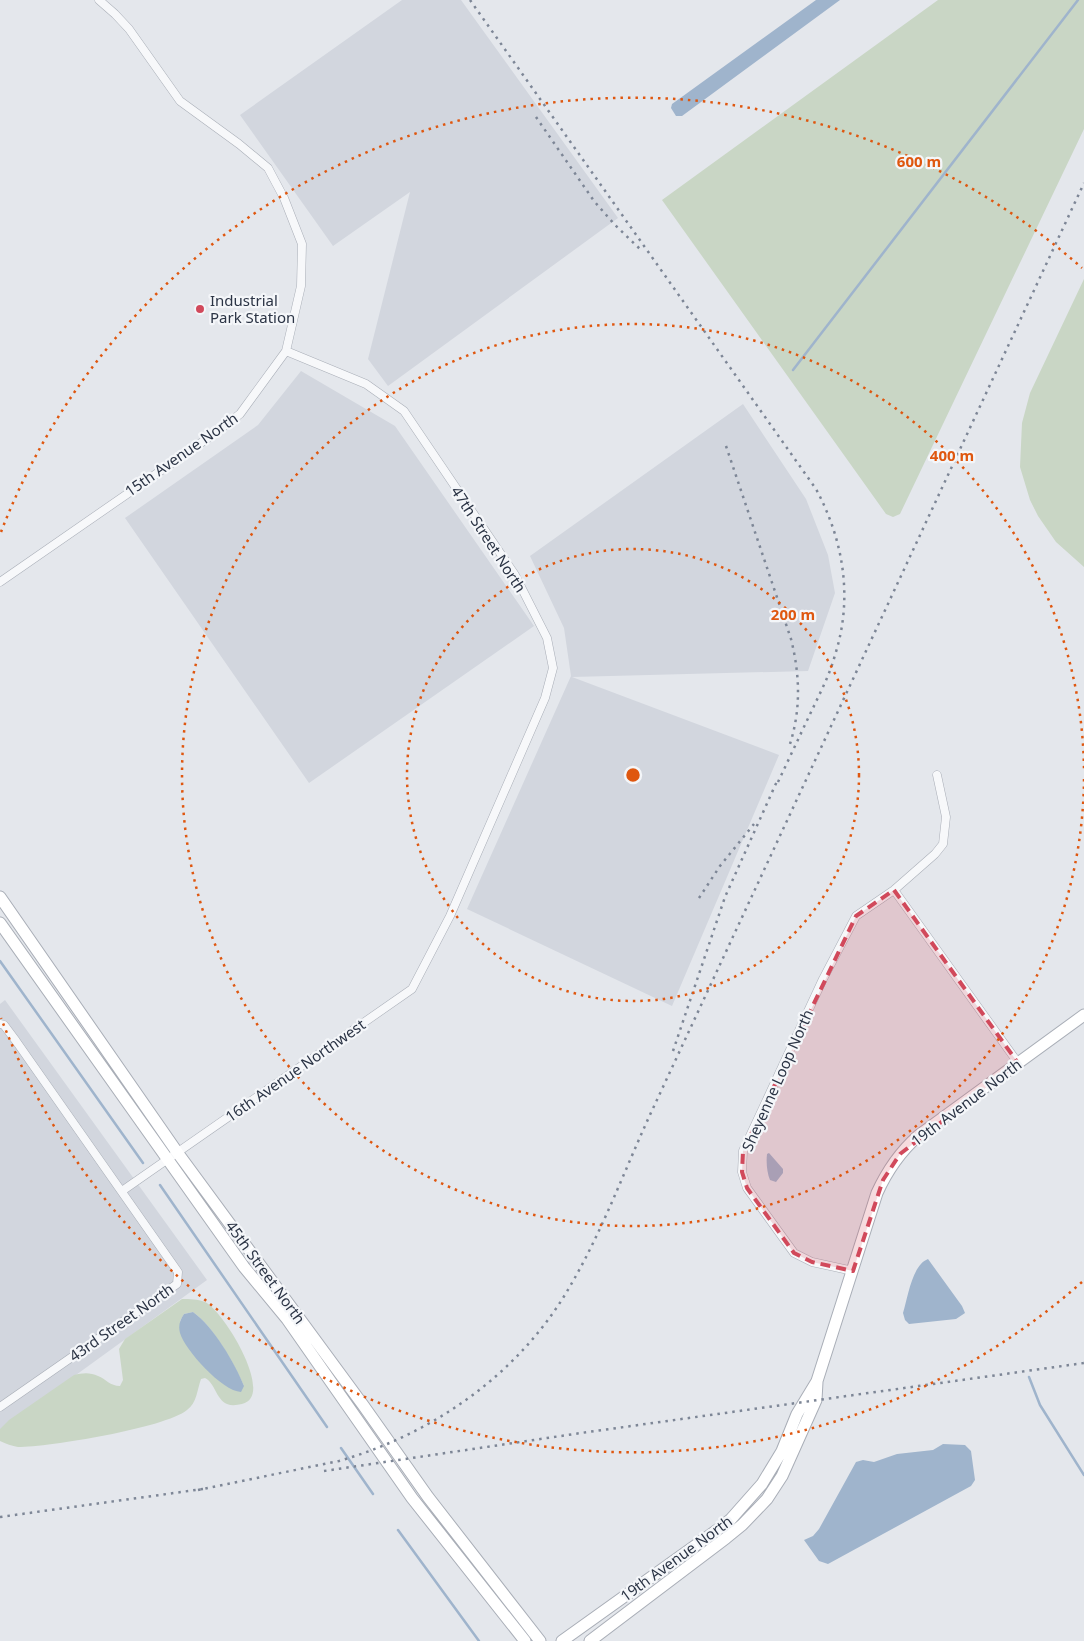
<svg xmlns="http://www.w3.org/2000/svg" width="1084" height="1641" font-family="'Noto Sans',sans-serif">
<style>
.built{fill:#d2d6de}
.green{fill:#c9d6c5;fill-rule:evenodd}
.water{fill:#9fb4cc}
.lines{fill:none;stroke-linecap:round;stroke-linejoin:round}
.stream{stroke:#9fb4cc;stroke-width:2.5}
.street-casing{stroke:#a9aeb7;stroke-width:9}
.secondary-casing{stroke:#a9aeb7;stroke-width:13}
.street{stroke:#f7f8fa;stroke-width:8}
.secondary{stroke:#fff;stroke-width:11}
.rail{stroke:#7d8696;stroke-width:2.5;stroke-dasharray:2.5 5;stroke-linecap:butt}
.marked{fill:#d1495b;fill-opacity:0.2;stroke:#d1495b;stroke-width:4;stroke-dasharray:10 6;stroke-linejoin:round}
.ring{fill:none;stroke:#df570f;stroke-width:2.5;stroke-dasharray:2.5 5}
.poi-dot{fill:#d1495b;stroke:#f4f6f9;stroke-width:2}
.labels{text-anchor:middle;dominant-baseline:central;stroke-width:4.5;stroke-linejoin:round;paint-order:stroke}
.poi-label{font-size:15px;fill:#2b3445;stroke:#f4f6f9;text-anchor:start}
.street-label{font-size:15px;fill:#2b3445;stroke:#f4f6f9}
.centre{fill:#df570f;stroke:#f4f6f9;stroke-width:2.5}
.ring-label{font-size:15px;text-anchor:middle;font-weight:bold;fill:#df570f;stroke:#f4f6f9;stroke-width:4.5;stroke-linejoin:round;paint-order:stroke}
</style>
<rect width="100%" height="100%" fill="#e4e7ec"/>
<!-- built -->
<path class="built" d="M402,0H461L618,218L388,386L368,359L410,192L333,246L240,115Z
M301,371L395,426L534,626L309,783L125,518L258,425Z
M743,404L806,499L828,555L835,593L808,671L572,677L779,755L672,1006L467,909L571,676L564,628L530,556Z
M5,1000L207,1280L0,1430V1004Z"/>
<!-- green -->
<path class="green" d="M938,0H1084V129L900,514L893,517L886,514L662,200Z
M1084,279V567L1056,542L1038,516L1030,500L1020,467L1022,423L1030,393Z
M182,1299C190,1299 197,1299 205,1302C224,1311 276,1397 242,1404C237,1405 232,1406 227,1404C216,1399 215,1383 205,1378L201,1379C197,1390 197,1403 187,1410C165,1428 49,1447 18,1447C12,1446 6,1444 0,1441V1429L9,1420L74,1375C82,1373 90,1372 98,1376C106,1379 110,1386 120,1386L123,1380L119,1349L125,1339ZM193,1312C213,1326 234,1363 244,1386L180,1321L184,1314Z"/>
<!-- water -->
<path class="water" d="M816,0H840L682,116H676L671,108L672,104Z
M769,1153L783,1169V1173L776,1182L770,1180C767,1173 766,1162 767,1154Z
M928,1259L962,1306L965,1313L956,1319L909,1324L905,1320L903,1313C908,1297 912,1265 928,1259Z
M193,1312C213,1326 235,1363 244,1386L241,1392C222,1391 185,1350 180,1333C178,1325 180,1320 184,1314Z
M943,1444L965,1445L971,1451L975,1480L971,1486L828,1564L819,1561L804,1540L813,1536L819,1529L856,1462L863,1460L874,1462L897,1454L933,1450Z"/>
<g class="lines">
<!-- stream -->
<path class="stream" d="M793,370L1078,0
M0,961L143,1163
M160,1185L327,1427
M1029,1377L1040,1405L1084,1475
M341,1448L373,1494
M398,1530L479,1641"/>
<defs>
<path id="street" d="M0,582L208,438L240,414L286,351L301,286L302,244L284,198L268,168L239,144L180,101L129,29L115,14L99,0
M894,890L1018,1063
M0,1024L4,1025L16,1041L178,1272L177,1284L0,1407
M122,1191L412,989L450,916L545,698L553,668L547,638L515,575L404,411L366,384L286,351
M853,1271L812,1262L794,1253L747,1188L742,1172L743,1151L823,979L856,916L894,890L935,854L943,844L946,817L937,775"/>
<path id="secondary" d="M0,897L177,1152L363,1405L428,1497L540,1641
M0,923L244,1267L287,1319L412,1498L525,1641
M562,1641L720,1528L731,1519L762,1484L782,1451L797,1414L817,1381L877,1193C887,1171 900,1152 918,1136L1084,1015
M590,1641L726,1538L742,1525L767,1499L782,1476L816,1400L817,1382"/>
</defs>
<!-- street casing -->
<use href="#street" class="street-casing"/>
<!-- secondary casing -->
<use href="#secondary" class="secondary-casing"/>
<!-- street -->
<use href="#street" class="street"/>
<!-- secondary -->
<use href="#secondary" class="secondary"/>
<!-- rail -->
<path class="rail" d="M470,0L816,489C844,541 853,599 835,655C830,674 821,691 813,708C801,733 789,759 777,784
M536,117L594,201L615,225L641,250
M726,446L791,639C800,675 801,709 790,744
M699,898L720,866L754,824
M673,1051L725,897L778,779
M324,1471L581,1433L1084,1363
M198,1490L339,1461C433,1434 519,1374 569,1288C601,1234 623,1174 649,1117L1084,183
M0,1517L203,1489"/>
</g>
<!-- marked area -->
<path class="marked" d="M894,890L1018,1063L900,1154L883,1180L853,1271L812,1262L794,1253L747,1188L742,1172L743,1151L856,916Z"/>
<!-- distance rings -->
<g class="ring">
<circle cx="633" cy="775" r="226"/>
<path d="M1084 779A451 451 0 1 1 1084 771"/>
<path d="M1082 1282A677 677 0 0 1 1 1018M1 532A677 677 0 0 1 1082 268"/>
</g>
<!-- markers -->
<circle class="poi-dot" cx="200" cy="309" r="5"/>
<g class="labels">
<!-- poi labels -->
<g class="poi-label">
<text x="210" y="300">Industrial<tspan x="210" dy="17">Park Station</tspan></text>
</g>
<!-- street labels -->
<g class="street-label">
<text transform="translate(181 454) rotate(-35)">15th Avenue North</text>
<text transform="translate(489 539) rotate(57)">47th Street North</text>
<text transform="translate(295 1070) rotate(-35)">16th Avenue Northwest</text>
<text transform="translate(777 1080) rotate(-66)">Sheyenne Loop North</text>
<text transform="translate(966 1102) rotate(-37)">19th Avenue North</text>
<text transform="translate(266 1272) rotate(54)">45th Street North</text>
<text transform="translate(121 1322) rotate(-35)">43rd Street North</text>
<text transform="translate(676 1558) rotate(-36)">19th Avenue North</text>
</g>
</g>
<circle cx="633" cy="775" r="8" class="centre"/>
<g class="ring-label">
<text x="919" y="167">600 m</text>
<text x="952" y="461">400 m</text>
<text x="793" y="620">200 m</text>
</g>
</svg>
